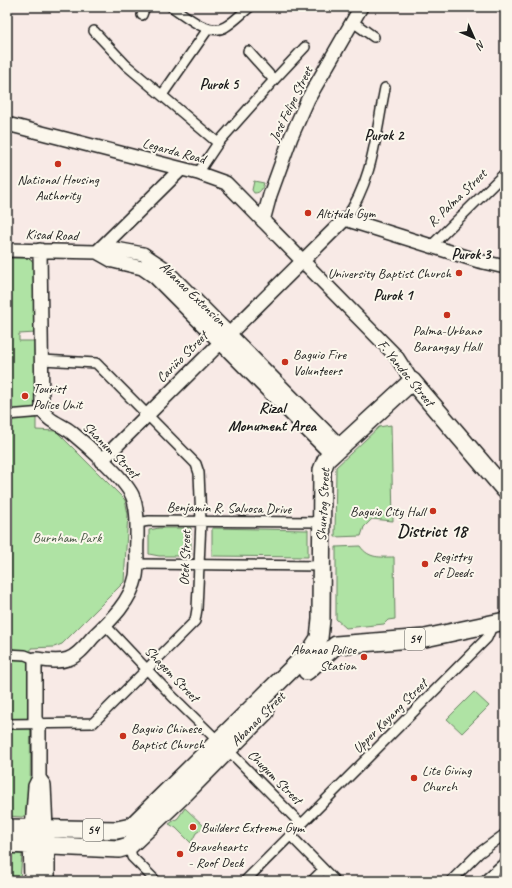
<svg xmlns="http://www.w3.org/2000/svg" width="512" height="888" font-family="Caveat,sans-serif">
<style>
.green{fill:#afe3a4;stroke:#668060}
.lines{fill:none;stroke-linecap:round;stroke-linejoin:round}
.street-casing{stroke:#1c1c1c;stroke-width:12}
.secondary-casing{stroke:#1c1c1c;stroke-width:16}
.highway-casing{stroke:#1c1c1c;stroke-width:20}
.street{stroke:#fbf7ec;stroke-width:9}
.secondary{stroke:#fbf7ec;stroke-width:13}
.highway{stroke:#fbf7ec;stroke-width:17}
.poi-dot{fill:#c8321e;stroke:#fbf7ec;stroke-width:1.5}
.labels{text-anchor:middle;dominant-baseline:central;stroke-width:4;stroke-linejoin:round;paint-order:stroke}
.shield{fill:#fbf7ec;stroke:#5f5e5a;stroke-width:1}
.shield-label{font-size:13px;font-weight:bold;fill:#1c1c1c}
.street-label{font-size:14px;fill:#1c1c1c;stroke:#fbf7ec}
.poi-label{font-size:14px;fill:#1c1c1c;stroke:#fbf7ec;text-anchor:start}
.park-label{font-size:14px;fill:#485845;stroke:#fbf7ec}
.neighbourhood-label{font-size:15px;font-weight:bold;fill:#1c1c1c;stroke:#fbf7ec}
.quarter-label{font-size:16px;font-weight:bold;fill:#1c1c1c;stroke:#fbf7ec}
.district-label{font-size:18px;font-weight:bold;fill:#1c1c1c;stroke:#fbf7ec}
</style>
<rect width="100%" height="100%" fill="#f8eae6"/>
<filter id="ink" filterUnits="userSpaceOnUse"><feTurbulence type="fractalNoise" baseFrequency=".025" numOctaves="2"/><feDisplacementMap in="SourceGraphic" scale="8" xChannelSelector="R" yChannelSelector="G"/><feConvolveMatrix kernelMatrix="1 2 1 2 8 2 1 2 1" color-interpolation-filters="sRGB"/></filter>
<g filter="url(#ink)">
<!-- green -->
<path class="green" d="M254,181L264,183C262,189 261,193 254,193L252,190Z
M7,258H29L35,264L36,333L19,334V341H36V430L56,431L125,500L128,514L124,582L62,644L54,647L31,648L30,812L22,817L7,816Z
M391,425L393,521L372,519L364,527L361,536L335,537L336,467L379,427Z
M159,528H191V556H159L149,554V530Z
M212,528L308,530V557L212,556Z
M360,546C369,559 380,557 394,557L395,619L388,620L384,624L346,628L336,619V547Z
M474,692L489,706L462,733L447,719Z
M185,808L205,827L196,833L191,843L176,828L169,824L178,818Z
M7,854H22L20,881H7Z"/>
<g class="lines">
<defs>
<path id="street" d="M172,7C186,15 208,37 225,27C234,22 242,13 250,7
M142,15L145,7
M353,22L374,37
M94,31L126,65L218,143
M274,80L305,47
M162,95L208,29
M198,173L218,143L274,80L248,51
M345,219C373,182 376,132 385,88
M431,246L505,173
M7,415L43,412
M137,523L149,521L321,522
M137,564L322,566
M105,625L172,696L218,741
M7,654L25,655L35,659
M7,724L93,723L195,621L197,609L201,521L199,473L196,464L96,363L42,360
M228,750L302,825
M291,836L335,881
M129,846L132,857L156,881
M245,881L487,638L493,624
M312,881L323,870
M451,881L479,853L505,834
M484,881L505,862"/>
<path id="secondary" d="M7,124L198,173L226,183L396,356L412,381
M263,221L270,195L291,137L308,99L361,7
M7,250L97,252L116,249L143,254L164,268L340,446
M97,252L113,261L142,268L155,277L331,454
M97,252L181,169
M101,461L345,219L479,261L505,267
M39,778L44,785L46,829
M32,829L35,786L39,778V725L35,719V659C47,660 57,663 68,659C78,656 86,645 93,637C111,620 131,601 136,576C138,564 136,552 137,540C137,526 138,508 132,495C123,477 87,445 71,432C61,424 46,421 42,408L40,250"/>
<path id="highway" d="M307,671L336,645L425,638L505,621
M7,828L117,830L131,827L312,649L319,638L321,619L322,470L326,460L412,381L505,490
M32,833L33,881
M7,844L119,849L129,846L185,793L265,712
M46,881V835"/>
</defs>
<!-- street casing -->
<use href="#street" class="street-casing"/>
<!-- secondary casing -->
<use href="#secondary" class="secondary-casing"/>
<!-- highway casing -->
<use href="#highway" class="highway-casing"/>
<!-- street -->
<use href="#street" class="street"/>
<!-- secondary -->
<use href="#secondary" class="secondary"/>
<!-- highway -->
<use href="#highway" class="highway"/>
</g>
</g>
<!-- markers -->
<g class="poi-dot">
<circle cx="58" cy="164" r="4"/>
<circle cx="308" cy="213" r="4"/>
<circle cx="459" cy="273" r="4"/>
<circle cx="447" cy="315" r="4"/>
<circle cx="285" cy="362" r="4"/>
<circle cx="25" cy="396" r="4"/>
<circle cx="433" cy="511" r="4"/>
<circle cx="425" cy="564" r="4"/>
<circle cx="364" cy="657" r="4"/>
<circle cx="123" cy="736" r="4"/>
<circle cx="414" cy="778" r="4"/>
<circle cx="193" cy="827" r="4"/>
<circle cx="180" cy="854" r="4"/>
</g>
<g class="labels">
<!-- shield labels -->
<g class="shield">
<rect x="405" y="628" width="20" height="22" rx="3"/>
<rect x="83" y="819" width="20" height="22" rx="3"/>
</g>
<g class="shield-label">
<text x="415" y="639">54</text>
<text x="93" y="830">54</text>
</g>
<!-- street labels -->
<g class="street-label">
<text transform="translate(291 104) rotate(-64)">José Felipe Street</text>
<text transform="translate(174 151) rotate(15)">Legarda Road</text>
<text transform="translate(457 198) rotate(-44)">R. Palma Street</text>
<text transform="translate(52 235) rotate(2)">Kisad Road</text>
<text transform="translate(193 294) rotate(44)">Abanao Extension</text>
<text transform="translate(182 357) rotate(-45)">Cariño Street</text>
<text transform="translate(406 373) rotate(51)">F. Yandoc Street</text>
<text transform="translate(111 450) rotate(45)">Shanum Street</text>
<text transform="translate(323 505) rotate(-87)">Shuntog Street</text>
<text transform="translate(229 508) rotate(1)">Benjamin R. Salvosa Drive</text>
<text transform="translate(185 558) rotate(-88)">Otek Street</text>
<text transform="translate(172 674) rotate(46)">Shagem Street</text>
<text transform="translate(390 716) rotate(-45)">Upper Kayang Street</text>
<text transform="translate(258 719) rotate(-45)">Abanao Street</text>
<text transform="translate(275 777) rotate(45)">Chugum Street</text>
</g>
<!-- poi labels -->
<g class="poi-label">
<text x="58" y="179" text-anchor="middle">National Housing<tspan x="58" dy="16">Authority</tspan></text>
<text x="316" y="213">Altitude Gym</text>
<text x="451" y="273" text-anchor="end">University Baptist Church</text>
<text x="447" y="330" text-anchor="middle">Palma-Urbano<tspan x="447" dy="16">Barangay Hall</tspan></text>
<text x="293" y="354">Baguio Fire<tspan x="293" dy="16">Volunteers</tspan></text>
<text x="33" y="388">Tourist<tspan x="33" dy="16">Police Unit</tspan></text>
<text x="425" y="511" text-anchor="end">Baguio City Hall</text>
<text x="433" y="556">Registry<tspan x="433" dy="16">of Deeds</tspan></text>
<text x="356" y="649" text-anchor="end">Abanao Police<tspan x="356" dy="16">Station</tspan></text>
<text x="131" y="728">Baguio Chinese<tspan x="131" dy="16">Baptist Church</tspan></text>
<text x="422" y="770">Lite Giving<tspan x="422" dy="16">Church</tspan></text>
<text x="201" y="827">Builders Extreme Gym</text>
<text x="188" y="846">Bravehearts<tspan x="188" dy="16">- Roof Deck</tspan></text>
</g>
<!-- park labels -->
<g class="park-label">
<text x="67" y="537">Burnham Park</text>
</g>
<!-- neighbourhood labels -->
<g class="neighbourhood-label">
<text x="219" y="84">Purok 5</text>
<text x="384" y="135">Purok 2</text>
<text x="471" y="254">Purok 3</text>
<text x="393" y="295">Purok 1</text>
</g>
<!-- quarter labels -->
<g class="quarter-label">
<text x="272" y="408">Rizal<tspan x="272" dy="18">Monument Area</tspan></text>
</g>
<!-- district labels -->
<g class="district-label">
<text x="432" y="531">District 18</text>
</g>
</g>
<!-- margin -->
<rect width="512" height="888" fill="none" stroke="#fbf7ec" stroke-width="24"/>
<rect x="12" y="12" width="488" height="864" fill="none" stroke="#1c1c1c" stroke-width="1.5" filter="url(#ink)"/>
<!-- north arrow -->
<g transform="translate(474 38) rotate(135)" stroke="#fbf7ec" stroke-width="3" paint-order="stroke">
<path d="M0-3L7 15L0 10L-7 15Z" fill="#1c1c1c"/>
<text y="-6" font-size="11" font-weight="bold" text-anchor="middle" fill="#1c1c1c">N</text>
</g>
</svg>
